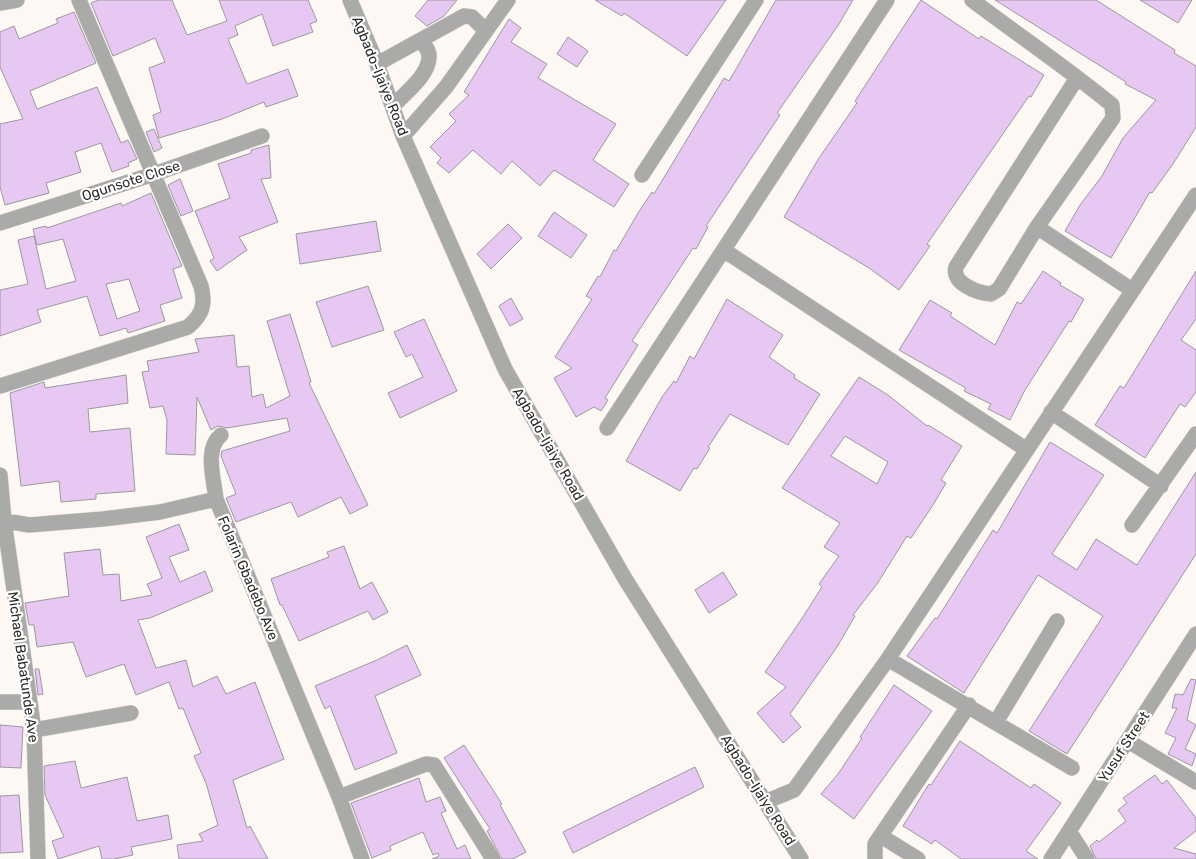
<svg xmlns="http://www.w3.org/2000/svg" width="1196" height="859" font-family="Rubik,sans-serif">
<style>
.building{fill:#e6c8f2;stroke:#9c999d;fill-rule:evenodd}
.lines{fill:none;stroke-linecap:round;stroke-linejoin:round}
.minor-casing{stroke:#d8d3d0;stroke-width:16}
.minor{stroke:#aaaba9;stroke-width:15}
.labels{text-anchor:middle;dominant-baseline:central;stroke-width:4.5;stroke-linejoin:round;paint-order:stroke}
.street-label{font-size:14px;fill:#2d2b2a;stroke:#fff}
</style>
<rect width="100%" height="100%" fill="#fdf8f4"/>
<!-- building -->
<path class="building" d="M98,0H172L187,35L227,21L219,0H308L317,21L310,24L313,32L273,46L262,14L235,26L238,35L228,39L247,84L288,69L298,96L266,107L264,102L222,119L159,138L153,115L161,112L149,68L165,62L155,38L113,56L91,3Z
M428,0H457L444,16L427,26L415,16Z
M595,0H726L687,56L624,13L622,16Z
M776,0H853L839,24L777,113L780,115L706,226L708,227L696,249L693,248L632,341L638,345L605,398L608,400L601,411L594,407L576,417L554,378L572,368L555,357L592,299L586,296L598,276L600,277L614,250L616,251L638,213L652,192L654,194L724,78L729,81Z
M921,0L979,39L981,36L1044,75L1031,97L1029,96L927,244L930,246L899,290L869,268L784,217L819,158L857,103L855,101Z
M995,0H1096L1175,50L1174,53L1196,66V127L1173,164L1152,193L1150,192L1111,258L1065,231L1080,205L1102,176L1123,138L1156,100L1125,84L1126,82Z
M1140,0H1192L1178,23Z
M74,12L96,63L30,91L37,109L97,87L121,143L128,140L137,159L128,163L129,166L112,172L101,143L75,152L81,172L46,183L49,193L5,205L0,187V124L23,119L0,67V32L14,26L19,39L58,23L56,19Z
M509,19L521,28L511,42L547,64L538,78L616,124L593,160L629,184L614,207L554,170L540,186L512,161L501,174L473,150L449,173L437,163L441,158L430,147L456,121L449,114L469,95L464,92Z
M568,37L588,51L577,67L557,54Z
M154,129L162,148L154,152L146,132Z
M269,145L271,178L261,179L278,222L239,237L247,250L217,271L210,261L214,258L195,211L230,198L218,164L251,153V150Z
M180,179L193,211L181,216L168,185Z
M151,193L182,266L173,269L182,298L160,305L165,321L128,333L126,328L100,336L87,296L37,310L41,322L0,336V290L28,284L18,240L34,236L46,289L76,281L63,239L37,245L33,229L46,226L47,228L121,203L122,206ZM129,279L140,311L117,319L106,284Z
M554,212L587,235L571,258L538,236Z
M376,221L381,251L300,264L296,234Z
M508,224L522,238L491,269L477,254Z
M1043,271L1061,283L1060,285L1084,299L1071,322L1069,321L1025,390L1010,420L988,409L991,404L964,391L966,388L899,350L930,300L952,313L950,316L995,345L1017,302L1021,304Z
M1196,271V319L1181,340L1196,350V392L1185,407L1180,404L1145,458L1095,425L1120,386L1124,388Z
M368,286L384,330L332,347L316,302Z
M511,298L523,319L510,326L499,306Z
M727,299L783,335L769,357L795,375L794,378L820,394L788,445L730,414L708,447L710,448L697,469L694,468L680,491L626,461L662,397L674,381L676,383L690,356L694,359Z
M290,314L311,382L309,383L368,505L350,514L341,497L298,517L291,502L236,522L226,498L236,494L221,456L222,451L290,431L287,418L227,428L218,426L211,430L197,397L195,455L166,454L167,420L163,406L150,408L142,372L149,371L147,361L199,352L195,339L234,335L237,367L249,366L252,397L263,394L266,408L290,396L267,321Z
M424,319L457,391L400,418L388,393L423,377L412,354L406,357L394,332Z
M126,375L128,403L88,409L90,432L130,428L135,491L96,494V499L61,502L59,481L21,486L10,393L44,382L45,388Z
M859,377L888,395L927,426L928,425L962,446L941,480L946,483L933,505L911,538L907,536L877,584L853,615L855,616L837,647L790,714L801,727L783,743L757,713L786,687L765,672L799,623L822,587L819,584L839,556L824,547L840,523L782,488ZM845,436L888,462L877,484L831,456Z
M1050,442L1104,475L1052,554L1077,570L1096,539L1137,565L1196,472V554L1067,754L1029,731L1103,616L1038,575L964,693L907,656L935,618L937,619L993,530L997,533Z
M179,524L189,550L169,557L180,582L205,571L213,591L150,618L138,620L156,668L186,660L193,687L217,676L226,694L255,682L284,759L233,780L247,828L250,826L268,859H179L177,845L203,841L199,834L218,825L206,783L194,756L201,753L183,708L179,709L169,682L136,695L124,664L86,677L73,642L37,647L34,625H29L25,603L69,596L64,553L100,549L103,575L119,574L121,601L152,595L147,584L162,578L146,537Z
M344,546L360,589L372,582L388,612L373,620L368,611L299,641L282,605H280L271,579L329,557L327,552Z
M723,572L737,595L709,613L695,590Z
M407,645L421,675L375,696L397,753L355,770L330,706L325,709L315,686L377,660Z
M35,669H39L43,694L38,695Z
M1191,679L1196,680L1187,720L1196,725L1185,749L1196,754L1192,766L1168,754L1176,738L1165,733L1177,708H1172L1175,694L1183,695Z
M894,685L932,711L854,819L821,794L838,774L862,738L860,737Z
M0,725L23,727L21,768L0,767Z
M960,741L1031,788L1034,784L1061,803L1026,851L1038,859H961L935,840L932,844L903,826L929,784L931,785Z
M464,745L502,804L500,805L526,852L513,859H502L487,831L490,829L444,758Z
M75,761L81,788L127,777L137,821L168,815L172,839L131,847L133,855L114,859H102L99,846L58,859L52,841L64,837L45,795L44,766Z
M695,767L704,787L573,853L563,832Z
M1155,775L1162,784L1167,780L1196,818V831L1174,848L1196,854V859H1096L1090,846L1097,840L1099,842L1126,821L1118,810L1127,803L1123,798Z
M419,778L426,802L440,797L446,811L441,813L457,849L465,845L471,859H432L439,856L438,853L433,855L423,832L390,846L391,850L372,858L351,803Z
M19,795L23,852L0,853V796Z"/>
<g class="lines">
<defs>
<path id="minor" d="M350,0L377,64L403,136L505,369L624,577L801,859
M972,0C1018,35 1067,68 1112,105L1113,118L1037,227L999,289L991,294C977,293 951,283 956,267L1077,78
M0,3L17,0
M377,64L464,16L472,17L486,31
M393,106C404,94 428,76 429,58C430,51 425,46 421,40
M403,136L446,87L508,0
M642,175L756,0
M0,223L154,174L262,136
M1037,227L1132,290
M725,251L1027,450
M0,386L188,327C202,315 206,305 201,286L79,0
M1051,412L1161,486
M607,428L887,0
M0,475L4,520L34,730L38,859
M216,499C214,479 204,449 221,435
M0,520L29,525L103,519L160,512L216,499L339,797L362,859
M1132,525L1196,434
M888,659L1072,768
M0,702H28
M996,722L1057,621
M34,730L131,713
M1128,741L1196,782
M339,797L426,764L434,765L493,859
M765,802L794,790L888,659L1196,195
M1069,831L1087,859
M881,836L918,859
M875,859V844L969,705
M1051,859L1196,634"/>
</defs>
<!-- minor casing -->
<use href="#minor" class="minor-casing"/>
<!-- minor -->
<use href="#minor" class="minor"/>
</g>
<g class="labels">
<!-- street labels -->
<g class="street-label">
<text transform="translate(380 76) rotate(68)">Agbado-Ijaiye Road</text>
<text transform="translate(131 181) rotate(-18)">Ogunsote Close</text>
<text transform="translate(548 444) rotate(60)">Agbado-Ijaiye Road</text>
<text transform="translate(248 578) rotate(67)">Folarin Gbadebo Ave</text>
<text transform="translate(23 667) rotate(82)">Michael Babatunde Ave</text>
<text transform="translate(1124 747) rotate(-57)">Yusuf Street</text>
<text transform="translate(758 790) rotate(58)">Agbado-Ijaiye Road</text>
</g>
</g>
</svg>
